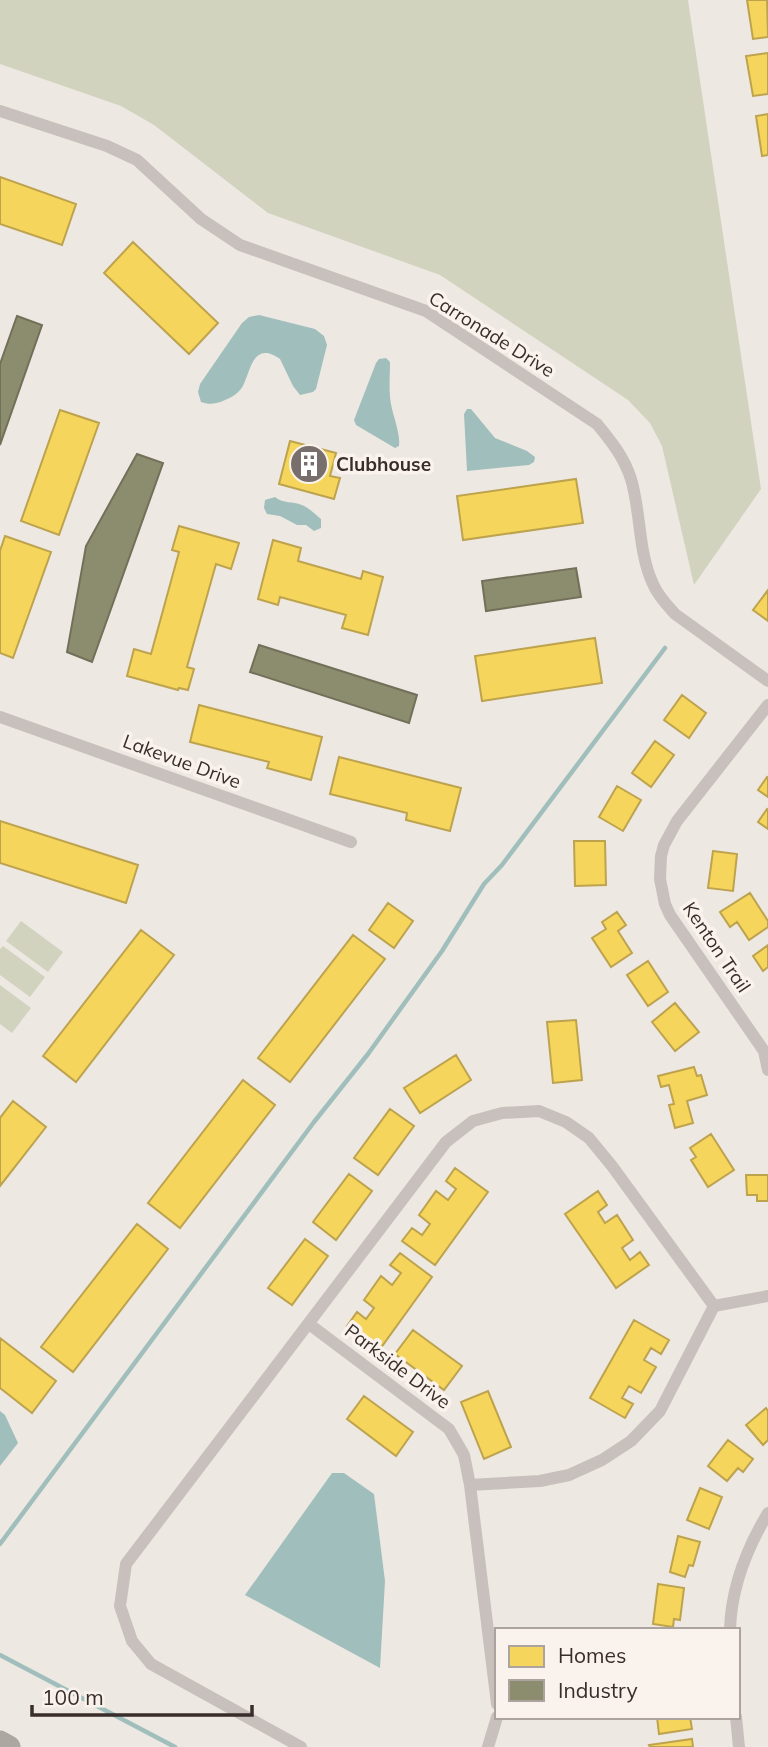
<svg xmlns="http://www.w3.org/2000/svg" width="768" height="1747" font-family="Mulish,sans-serif">
<style>
.green{fill:#d1d3be}
.water{fill:#a0bfbc}
.homes{fill:#f6d55c;stroke:#bda34d;stroke-width:2}
.industry{fill:#8c8c6e;stroke:#73705a;stroke-width:2}
.lines{fill:none;stroke-linecap:round;stroke-linejoin:round}
.stream{stroke:#a0bfbc;stroke-width:4.5}
.minor{stroke:#c7c0bc;stroke-width:12}
.motorway{stroke:#ada7a2;stroke-width:23}
.labels{text-anchor:middle;dominant-baseline:central;stroke-width:7;stroke-linejoin:round;paint-order:stroke}
.street-label{font-size:19px;fill:#382d2a;stroke:#faf2ec}
.poi-label{font-size:19px;font-weight:bold;fill:#382d2a;stroke:#faf2ec;text-anchor:start}
</style>
<rect width="100%" height="100%" fill="#eee8e3"/>
<!-- green -->
<path class="green" d="M0,0H688L761,489L694,585L662,446L650,423L628,400L440,275L268,213L154,125L121,106L0,64Z
M21,921L63,952L48,972L6,941Z
M3,946L45,977L30,997L0,975V949Z
M0,985L31,1008L12,1033L0,1024Z"/>
<!-- water -->
<path class="water" d="M259,315L315,329L324,336L327,345L316,389L313,392L300,395L293,386L280,359C251,338 250,377 241,389C236,395 230,398 223,401C215,404 209,405 201,402L198,392L200,384L242,323L249,317Z
M386,358L390,362C390,374 389,385 390,397C391,412 401,433 399,446L395,448L356,425L354,420L376,363L379,359Z
M467,409H471L495,438L527,451L535,457L534,462L529,465L467,471L464,414Z
M275,497C284,504 292,501 302,505C309,508 315,514 321,519V528L314,531L306,525H297L280,516L267,514L264,508L265,500Z
M0,1411L5,1415L18,1443L0,1466Z
M332,1473H344L374,1494L385,1581L380,1668L245,1595Z"/>
<!-- homes -->
<path class="homes" d="M747,0H767L768,37L753,39Z
M768,53V94L753,96L746,56Z
M768,114V155L762,156L756,116Z
M0,177L76,204L62,245L0,224Z
M133,242L218,323L189,354L104,273Z
M60,410L99,423L59,535L21,521Z
M290,441L336,453L330,476L340,478L334,499L279,484Z
M576,479L583,523L463,540L457,496Z
M179,526L239,543L231,569L216,564L187,667L194,669L188,690L179,688L178,690L127,676L134,649L151,654L179,552L172,550Z
M5,536L51,552L13,658L0,653V551Z
M273,540L301,548L298,561L361,579L363,571L383,577L368,635L342,628L346,615L280,597L278,605L258,599Z
M768,590V621L753,610Z
M595,638L602,683L482,701L475,656Z
M682,695L706,713L689,738L664,720Z
M199,705L322,737L311,780L267,768L269,762L190,742Z
M655,741L674,755L651,787L632,773Z
M339,757L461,788L450,831L406,820L407,813L330,794Z
M767,777L768,778V797L758,790Z
M617,786L641,800L623,831L599,817Z
M767,809L768,810V829L758,822Z
M0,821L138,865L126,903L0,863Z
M574,841H605L606,885L575,886Z
M713,851L737,854L733,891L708,888Z
M750,893L768,921V927L749,940L737,922L730,927L720,912Z
M388,903L413,921L394,948L369,930Z
M617,912L626,925L618,931L632,953L611,967L592,938L606,929L602,922Z
M141,930L174,955L76,1082L43,1056Z
M353,935L385,959L290,1082L258,1058Z
M768,945V967L763,971L753,956Z
M648,961L668,992L648,1006L627,975Z
M675,1003L699,1032L675,1051L652,1022Z
M576,1020L582,1080L553,1083L547,1022Z
M456,1055L471,1080L420,1113L404,1088Z
M694,1067L697,1076L701,1075L707,1095L687,1101L693,1123L675,1128L669,1105L674,1104L669,1085L661,1087L658,1076Z
M243,1080L275,1105L180,1228L148,1203Z
M13,1101L46,1127L0,1186V1118Z
M390,1109L414,1126L378,1175L354,1158Z
M711,1134L734,1170L708,1187L691,1160L696,1157L690,1148Z
M455,1168L488,1192L435,1265L402,1241L412,1228L422,1235L430,1224L419,1215L436,1191L448,1200L456,1189L446,1181Z
M349,1174L372,1191L336,1240L313,1222Z
M746,1175H768V1201H757V1195H747Z
M598,1191L607,1205L598,1212L605,1223L617,1215L633,1240L622,1248L630,1260L640,1252L649,1265L616,1288L565,1214Z
M137,1224L168,1249L73,1372L41,1347Z
M305,1239L328,1256L292,1305L268,1288Z
M400,1253L432,1277L380,1349L347,1326L357,1312L366,1319L374,1308L364,1300L381,1276L392,1285L401,1273L390,1265Z
M634,1320L669,1340L661,1354L651,1348L644,1360L656,1367L641,1393L629,1386L622,1398L633,1404L625,1418L590,1398Z
M413,1330L462,1366L444,1390L395,1354Z
M0,1338L56,1381L32,1413L0,1388Z
M488,1391L511,1447L484,1459L461,1402Z
M364,1396L413,1432L396,1456L347,1419Z
M766,1408L768,1411V1440L763,1445L746,1425Z
M728,1440L753,1459L743,1472L738,1468L727,1481L708,1466Z
M700,1488L722,1497L709,1529L687,1520Z
M678,1536L700,1542L693,1566L689,1565L685,1577L670,1572Z
M658,1584L684,1588L680,1620L674,1619L673,1627L653,1624Z
M657,1717H690L692,1729L659,1734Z
M692,1739L693,1747H650L649,1745Z"/>
<!-- industry -->
<path class="industry" d="M17,316L42,325L0,445V364Z
M137,454L163,463L92,662L67,652L86,546Z
M576,568L581,597L486,611L482,581Z
M259,645L417,695L409,723L250,672Z"/>
<g class="lines">
<!-- stream -->
<path class="stream" d="M0,1544L314,1122L368,1054L442,951L484,884L502,865L665,648
M0,1655L175,1747"/>
<!-- minor -->
<path class="minor" d="M0,111L107,146L137,160L201,219L240,245L426,311L597,424C611,441 624,457 631,479C641,512 638,552 653,584C658,596 667,605 675,614L768,681
M768,705L677,821L664,845L661,856L660,879L665,904L670,915L764,1051L768,1070
M0,717L351,842
M714,1306L768,1296
M309,1324L449,1429L464,1455L470,1485L497,1704
M470,1485L540,1481L569,1475L602,1460L631,1441L660,1411L714,1306
M730,1630C731,1589 747,1548 768,1513
M736,1717L739,1747
M301,1747L151,1664L132,1641L120,1606L126,1564L446,1142L473,1121L502,1113L539,1111L566,1122L589,1138L612,1166L714,1306
M488,1747L497,1717"/>
<!-- motorway -->
<path class="motorway" d="M0,1742L9,1747"/>
</g>
<!-- icons -->
<defs>
<symbol id="building-disc" viewBox="-11 -11 22 22"><circle r="9.5" fill="#786e6b" stroke="#faf2ec"/><path d="M-4-6H4V6H1V3H-1V6H-4ZM-2.5-4.3h1.7v1.8h-1.7ZM.8-4.3h1.7v1.8H.8ZM-2.5-1h1.7V.8h-1.7ZM.8-1h1.7V.8H.8Z" fill="#fff"/></symbol>
</defs>
<g fill-rule="evenodd">
<use href="#building-disc" x="287" y="442" width="44" height="44"/>
</g>
<g class="labels">
<!-- street labels -->
<g class="street-label">
<text transform="translate(492 334) rotate(32)">Carronade Drive</text>
<text transform="translate(182 761) rotate(20)">Lakevue Drive</text>
<text transform="translate(717 947) rotate(56)">Kenton Trail</text>
<text transform="translate(398 1366) rotate(37)">Parkside Drive</text>
</g>
<!-- poi labels -->
<g class="poi-label">
<text x="336" y="464">Clubhouse</text>
</g>
</g>
<!-- legend -->
<rect x="495" y="1628" width="245" height="91" fill="#faf2ec" stroke="#aca39e" stroke-width="2"/>
<rect x="509" y="1646" width="35" height="21" fill="#f6d55c" stroke="#aca39e" stroke-width="2"/>
<text x="558" y="1663" font-size="21" fill="#382d2a">Homes</text>
<rect x="509" y="1680" width="35" height="21" fill="#8c8c6e" stroke="#aca39e" stroke-width="2"/>
<text x="558" y="1698" font-size="21" fill="#382d2a">Industry</text>
<!-- scale -->
<path d="M32 1705v10h220v-10" fill="none" stroke="#382d2a" stroke-width="3.5"/>
<text x="42" y="1705" font-size="21" fill="#382d2a" stroke="#faf2ec" stroke-width="5" paint-order="stroke">100 m</text>
</svg>
